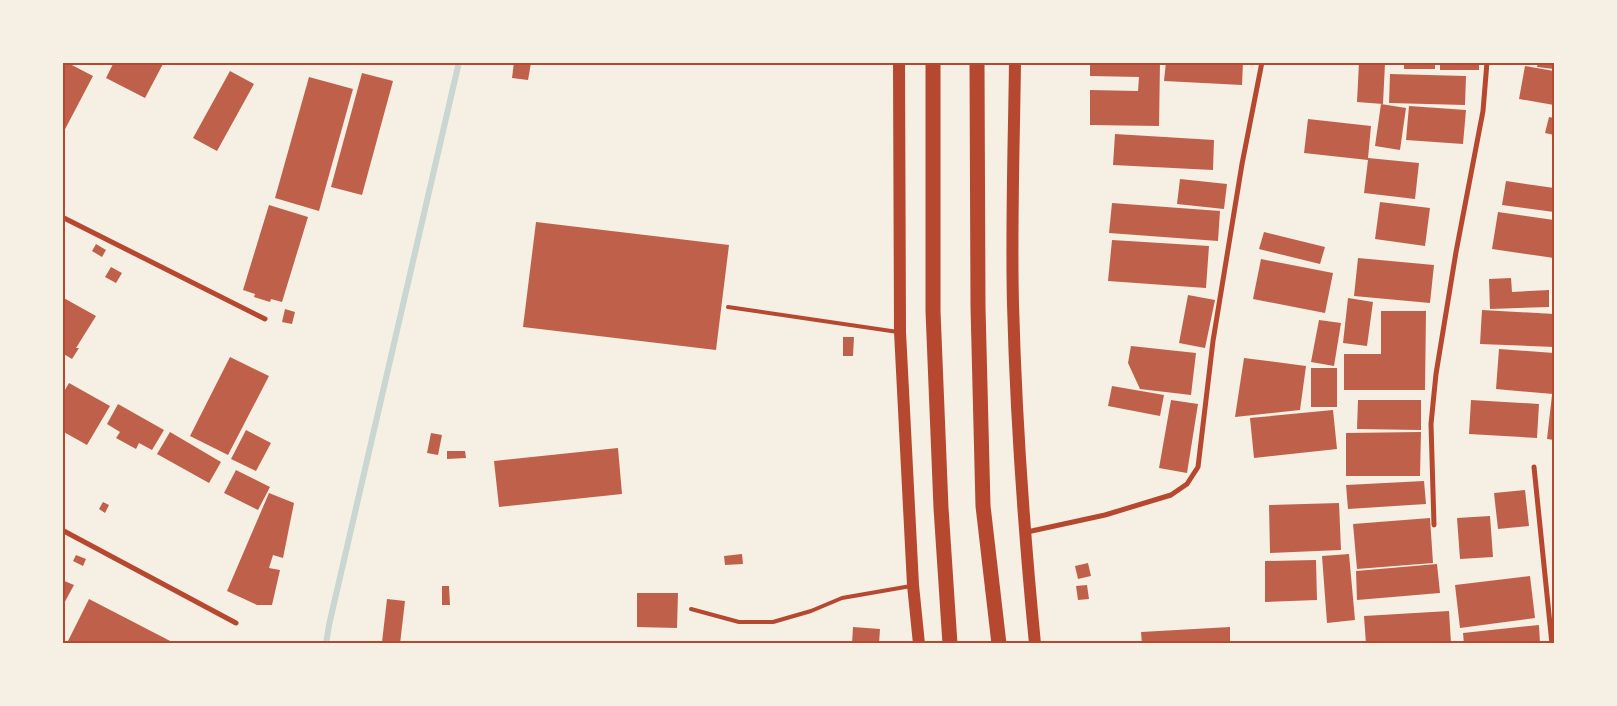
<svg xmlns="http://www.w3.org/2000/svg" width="1617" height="706" font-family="'Work Sans',sans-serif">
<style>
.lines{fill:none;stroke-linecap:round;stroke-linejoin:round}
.stream{stroke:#c9d6d2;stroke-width:6}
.building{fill:#bf614a}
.service{stroke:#b5482f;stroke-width:4}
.minor{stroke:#b5482f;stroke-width:5}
.primary{stroke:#b5482f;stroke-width:12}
.motorway{stroke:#b5482f;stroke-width:15}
.neatline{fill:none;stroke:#b5482f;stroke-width:2}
</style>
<rect width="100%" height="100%" fill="#f6efe4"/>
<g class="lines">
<!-- stream -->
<path class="stream" d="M326,644L329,625L459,62"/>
</g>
<!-- building -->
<path class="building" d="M62,62H66L93,76L62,135Z
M114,62H164L145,98L106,78Z
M514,62L531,63L528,80L512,78Z
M1090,62H1160L1159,126L1090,125V90L1138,91L1139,77L1090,76Z
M1166,62H1243L1242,85L1164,81Z
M1359,62L1385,63L1383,104L1357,102Z
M1404,62H1435V69H1404Z
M1440,62H1479V70H1440Z
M1538,62H1554V69L1537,67Z
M1525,66L1554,71V105L1519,99Z
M230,71L254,84L217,151L193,138Z
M362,73L393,81L362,195L331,187Z
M1390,74L1466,76L1465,105L1389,103Z
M309,77L353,89L319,211L275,198Z
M1381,104L1406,108L1400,150L1375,146Z
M1409,106L1466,110L1463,144L1406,140Z
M1549,117L1554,118V135L1545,133Z
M1308,119L1371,126L1368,158L1419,163L1415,199L1364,193L1368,160L1304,153Z
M1115,134L1214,140L1213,170L1113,165Z
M1180,179L1227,184L1224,209L1177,204Z
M1506,181L1554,188V212L1502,205Z
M1380,202L1430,208L1425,246L1375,239Z
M1112,203L1220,211L1218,241L1109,233Z
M269,205L308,217L282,302L271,299L270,302L254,297L255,294L243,290Z
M1498,212L1554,220V258L1492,249Z
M536,222L729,245L716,350L523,327Z
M1264,232L1325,247L1320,264L1259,249Z
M1112,240L1209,246L1206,288L1108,281Z
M96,244L106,250L102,257L92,251Z
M1358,258L1434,265L1430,303L1354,296Z
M1261,259L1333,273L1325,313L1253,299Z
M111,267L122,273L116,283L105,277Z
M1511,278L1512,292L1549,290V307L1490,309L1489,279Z
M1188,295L1215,300L1205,348L1179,343Z
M62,297L96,316L76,348H79L72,359L62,353Z
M1348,298L1373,302L1367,346L1343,343Z
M285,309L295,312L292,324L282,322Z
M1482,310L1554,314V347L1480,344Z
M1381,311H1426L1425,390H1344V354H1381Z
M1319,320L1341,323L1334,366L1311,362Z
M843,337H854L853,356H843Z
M1131,346L1196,353L1191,395L1140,389L1128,363Z
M1499,349L1554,353L1553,394L1496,389Z
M230,357L269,376L228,455L190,436Z
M1244,358L1306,366L1300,410L1235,417Z
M1311,368H1337V407H1311Z
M69,383L110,406L87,445L62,431V395Z
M1112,386L1164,395L1160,416L1108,406Z
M1552,395H1554V440L1547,439Z
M1171,400L1198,404L1187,473L1159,468Z
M1358,400H1421V430L1357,429Z
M1471,400L1539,404L1537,438L1469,434Z
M118,404L164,430L152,450L139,443L136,449L116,438L120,432L107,424Z
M1333,410L1337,449L1254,458L1250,418Z
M246,430L271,443L256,471L231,459Z
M170,432L221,462L209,483L157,454Z
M1421,432L1420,476H1346V433Z
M431,433L442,435L438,455L427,453Z
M618,448L622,494L499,507L494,461Z
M447,451H465L466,458L447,459Z
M236,470L270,487L258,510L224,493Z
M1424,481L1426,504L1348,509L1346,485Z
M1525,490L1529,526L1498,529L1494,493Z
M269,493L294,503L283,558L273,555L269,568L280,570L272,605H257L227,591Z
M103,502L109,505L105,513L99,509Z
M1339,503L1341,550L1270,553L1269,505Z
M1490,516L1493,557L1460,559L1457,518Z
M1430,518L1433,563L1357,569L1353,524Z
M742,554L743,564L725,565L724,556Z
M1349,554L1355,620L1327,623L1322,556Z
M76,555L86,559L83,566L73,561Z
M1316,560L1317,600L1265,602V561Z
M1088,563L1091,576L1078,579L1075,566Z
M1437,564L1440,593L1357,600L1356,571Z
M1530,576L1535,618L1460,628L1455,585Z
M62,580L74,585L62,607Z
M1087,585L1089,599L1078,600L1076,586Z
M442,586H449L450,605H442Z
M637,593H678L677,628L637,627Z
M89,599L176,644H74L68,641Z
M387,599L405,601L400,644L382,642Z
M1449,611L1451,643L1366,644L1364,616Z
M1539,625L1540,644H1464L1463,633Z
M853,627L880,629L879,644H852Z
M1230,627V644H1142L1141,632Z"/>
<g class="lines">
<!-- service -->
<path class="service" d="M728,307L898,332
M691,609L739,622H773L811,611L842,598L911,586"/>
<!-- minor -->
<path class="minor" d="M62,217L265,319
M1534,467L1552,644
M1434,525L1431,424L1436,374L1456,252L1483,111L1487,62
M62,530L236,623
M1027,532L1105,515L1171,495L1187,484L1198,467L1213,341L1242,164L1262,62"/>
<!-- primary -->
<path class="primary" d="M899,62L900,332L913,585L919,644
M1015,62C1014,143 1011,224 1013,304C1016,418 1024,531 1035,644"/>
<!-- motorway -->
<path class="motorway" d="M933,62V311L941,508L950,644
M977,62L978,307L983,506L999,644"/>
</g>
<!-- border -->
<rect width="1617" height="706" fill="none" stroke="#f6efe4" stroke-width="128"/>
<rect x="64" y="64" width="1489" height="578" class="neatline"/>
</svg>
